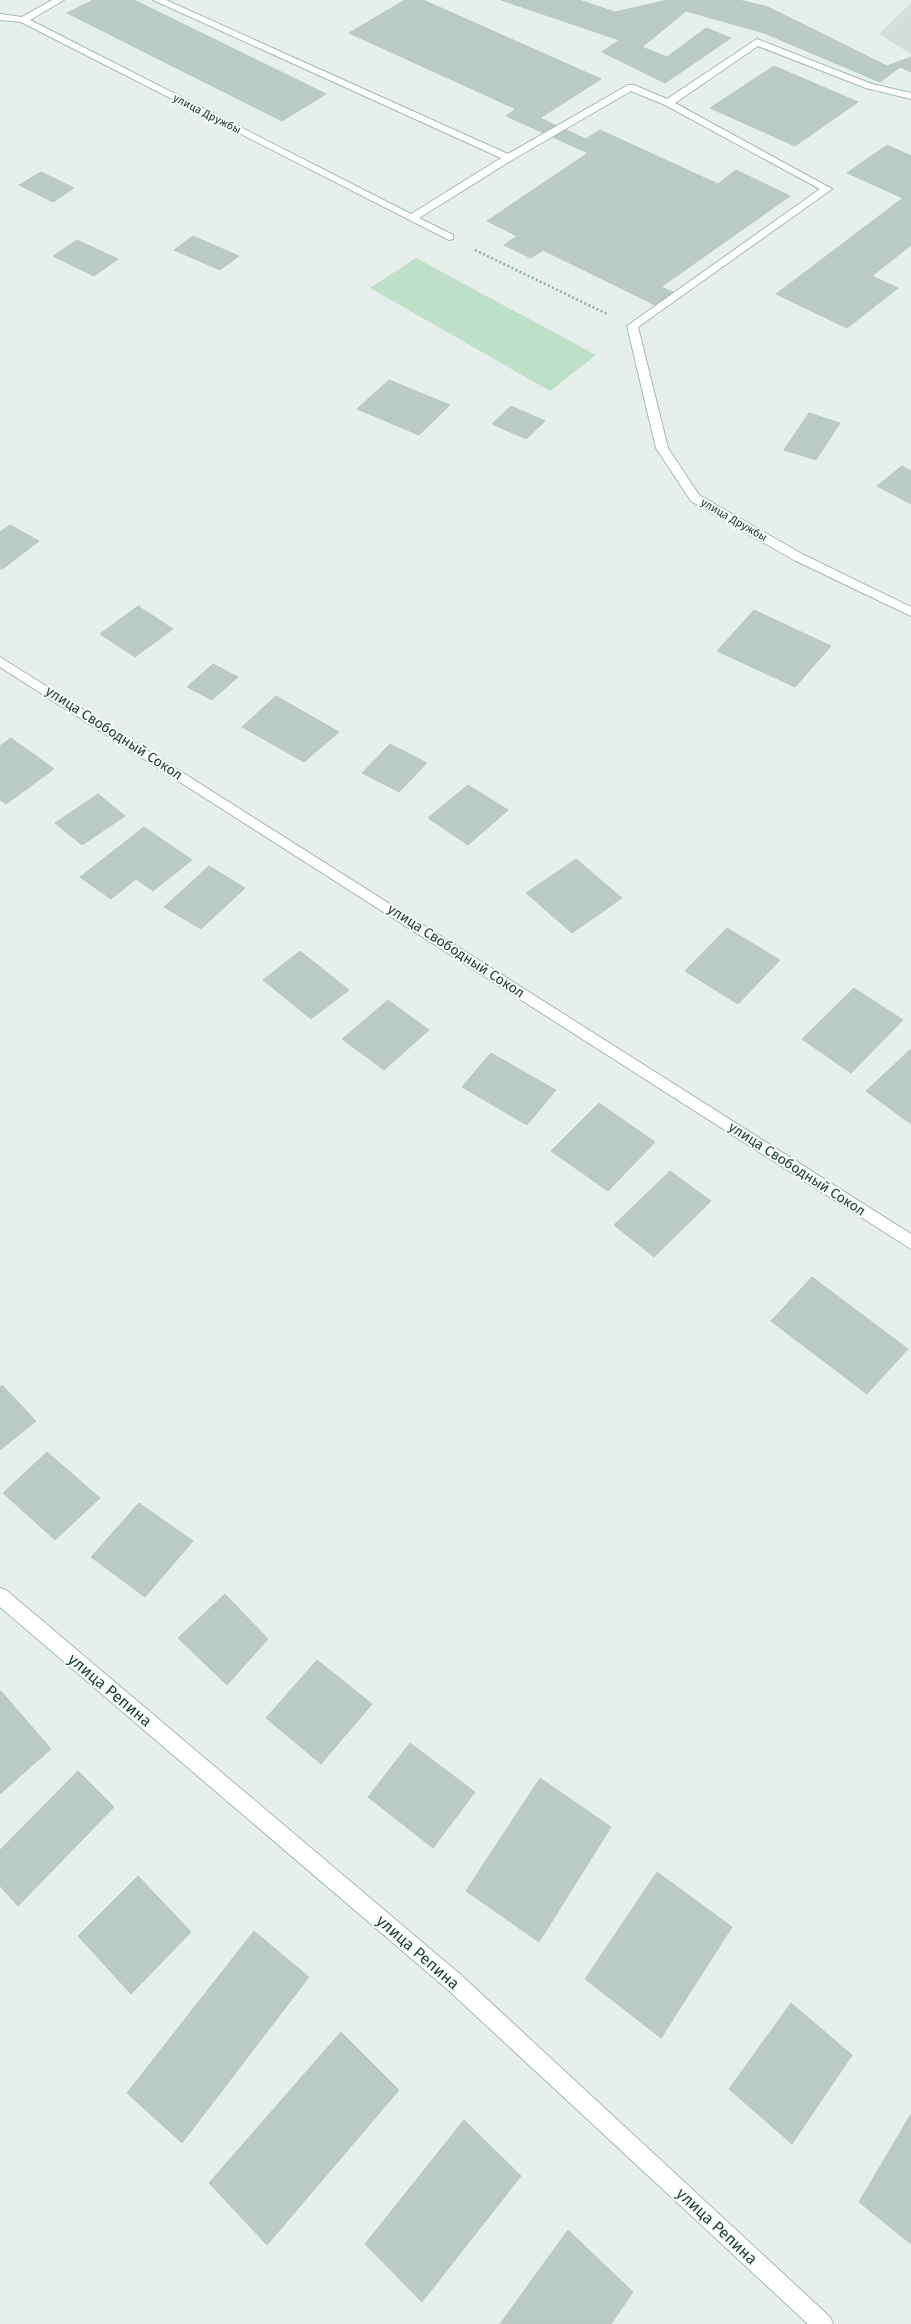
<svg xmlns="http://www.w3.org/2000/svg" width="911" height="2324" font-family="'Fira Sans',sans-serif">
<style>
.built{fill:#d4dfda}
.green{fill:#bfe0c8}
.building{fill:#bbcac4;stroke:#b8c9c2}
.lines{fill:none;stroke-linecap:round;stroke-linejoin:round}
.minor-casing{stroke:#a8b8b2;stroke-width:2}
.path{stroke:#86b3a5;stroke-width:2.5;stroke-dasharray:2 2.5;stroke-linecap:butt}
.minor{fill:#fff;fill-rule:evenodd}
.labels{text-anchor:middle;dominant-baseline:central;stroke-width:4;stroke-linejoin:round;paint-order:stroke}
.far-street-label{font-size:11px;fill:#24423a;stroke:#f7fbf9}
.street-label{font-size:14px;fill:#24423a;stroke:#f7fbf9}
.near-street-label{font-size:16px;fill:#24423a;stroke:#f7fbf9}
</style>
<rect width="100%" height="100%" fill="#e6efeb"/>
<!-- built -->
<path class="built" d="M911,3V54L879,34Z"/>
<!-- green -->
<path class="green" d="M416,258L596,355L550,391L370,288Z"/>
<!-- building -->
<path class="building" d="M93,0H134L326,94L282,121L67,13Z
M405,0H423L601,79L540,118L586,139L600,130L718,184L736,170L790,196L661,287L675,293L657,306L543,250L531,258L504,245L517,236L487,221L588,153L506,116L516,109L349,33Z
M501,0H579L615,12L668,0H739L768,7L887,66L911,57V72L900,67L880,82L764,33L686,11L642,47L667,57L706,28L731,38L665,83L602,52L619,40Z
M774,66L858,102L795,146L710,108Z
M887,145L911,156V245L872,276L898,288L847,328L776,294L903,198L847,173Z
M41,172L74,188L53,202L19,185Z
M193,236L239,256L220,270L174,250Z
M77,240L118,259L94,276L53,256Z
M389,380L450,405L419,435L357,409Z
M511,406L545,421L526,439L492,424Z
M809,413L840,423L816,460L784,450Z
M902,466L911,471V504L877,486Z
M10,525L39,541L1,570L0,532Z
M138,606L173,629L135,657L100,634Z
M754,610L831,646L795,687L717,651Z
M213,664L238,677L212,700L187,687Z
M276,696L339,732L304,762L242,727Z
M11,738L54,769L6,804L0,800V746Z
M390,744L427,763L399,792L362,773Z
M468,785L508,810L468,845L428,818Z
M98,794L125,816L82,845L55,823Z
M144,827L192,860L153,891L136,879L111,899L80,877Z
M576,859L622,898L572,933L526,893Z
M209,866L245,888L201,929L164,907Z
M727,928L780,960L738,1004L685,971Z
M300,951L349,990L311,1019L263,980Z
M854,988L903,1020L851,1073L802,1039Z
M388,1000L429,1030L384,1070L342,1039Z
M911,1049V1124L866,1091Z
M491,1053L556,1090L527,1125L462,1087Z
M599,1103L655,1142L608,1191L551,1151Z
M670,1171L711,1201L654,1257L614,1225Z
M812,1277L908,1349L867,1394L771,1321Z
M2,1385L36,1421L0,1450V1387Z
M47,1452L100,1498L55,1540L3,1493Z
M139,1503L193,1541L145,1597L91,1557Z
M225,1594L268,1639L227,1685L178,1638Z
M317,1660L372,1704L321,1764L266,1718Z
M1,1691L51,1749L0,1794V1692Z
M410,1743L475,1792L433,1848L368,1797Z
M78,1771L114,1807L18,1906L0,1886V1850Z
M540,1778L611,1827L539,1942L466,1891Z
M657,1872L732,1927L661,2038L585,1979Z
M138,1876L191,1932L131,1994L78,1936Z
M254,1931L309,1977L182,2143L127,2093Z
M791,2003L852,2055L792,2144L729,2089Z
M341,2032L399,2090L267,2245L209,2183Z
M911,2114V2244L859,2202Z
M464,2120L521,2176L422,2302L365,2244Z
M568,2230L633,2292L611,2324H500Z"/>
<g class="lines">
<defs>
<path id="minor" d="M52,0H64L30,20L411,214L501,158L153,0H166L508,154L628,85H634L667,99L757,39L872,84L911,93V99L866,88L758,46L675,103L832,189L638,327L668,448L699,495L802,554L911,607V616L794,560L691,501L656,448L627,326L820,189L665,105L631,91L512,160L419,218L453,235V239L449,240L21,22L0,20V14L22,17Z
M0,657L911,1234V1249L0,667Z
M0,1588L6,1590L461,1975L830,2317L833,2324H808L447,1989L0,1607Z"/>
</defs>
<!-- minor casing -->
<use href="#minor" class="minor-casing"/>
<!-- path -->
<path class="path" d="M475,250L607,314"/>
<!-- minor -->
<use href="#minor" class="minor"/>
</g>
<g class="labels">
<!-- far-street labels -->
<g class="far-street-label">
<text transform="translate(207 114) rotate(27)">улица Дружбы</text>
<text transform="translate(734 520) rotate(30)">улица Дружбы</text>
</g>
<!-- street labels -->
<g class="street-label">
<text transform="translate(114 733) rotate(33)">улица Свободный Сокол</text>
<text transform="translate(456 951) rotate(33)">улица Свободный Сокол</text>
<text transform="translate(797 1169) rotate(33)">улица Свободный Сокол</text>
</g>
<!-- near-street labels -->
<g class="near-street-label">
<text transform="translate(110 1690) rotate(40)">улица Репина</text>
<text transform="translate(418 1952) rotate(41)">улица Репина</text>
<text transform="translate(717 2226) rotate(43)">улица Репина</text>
</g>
</g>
</svg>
